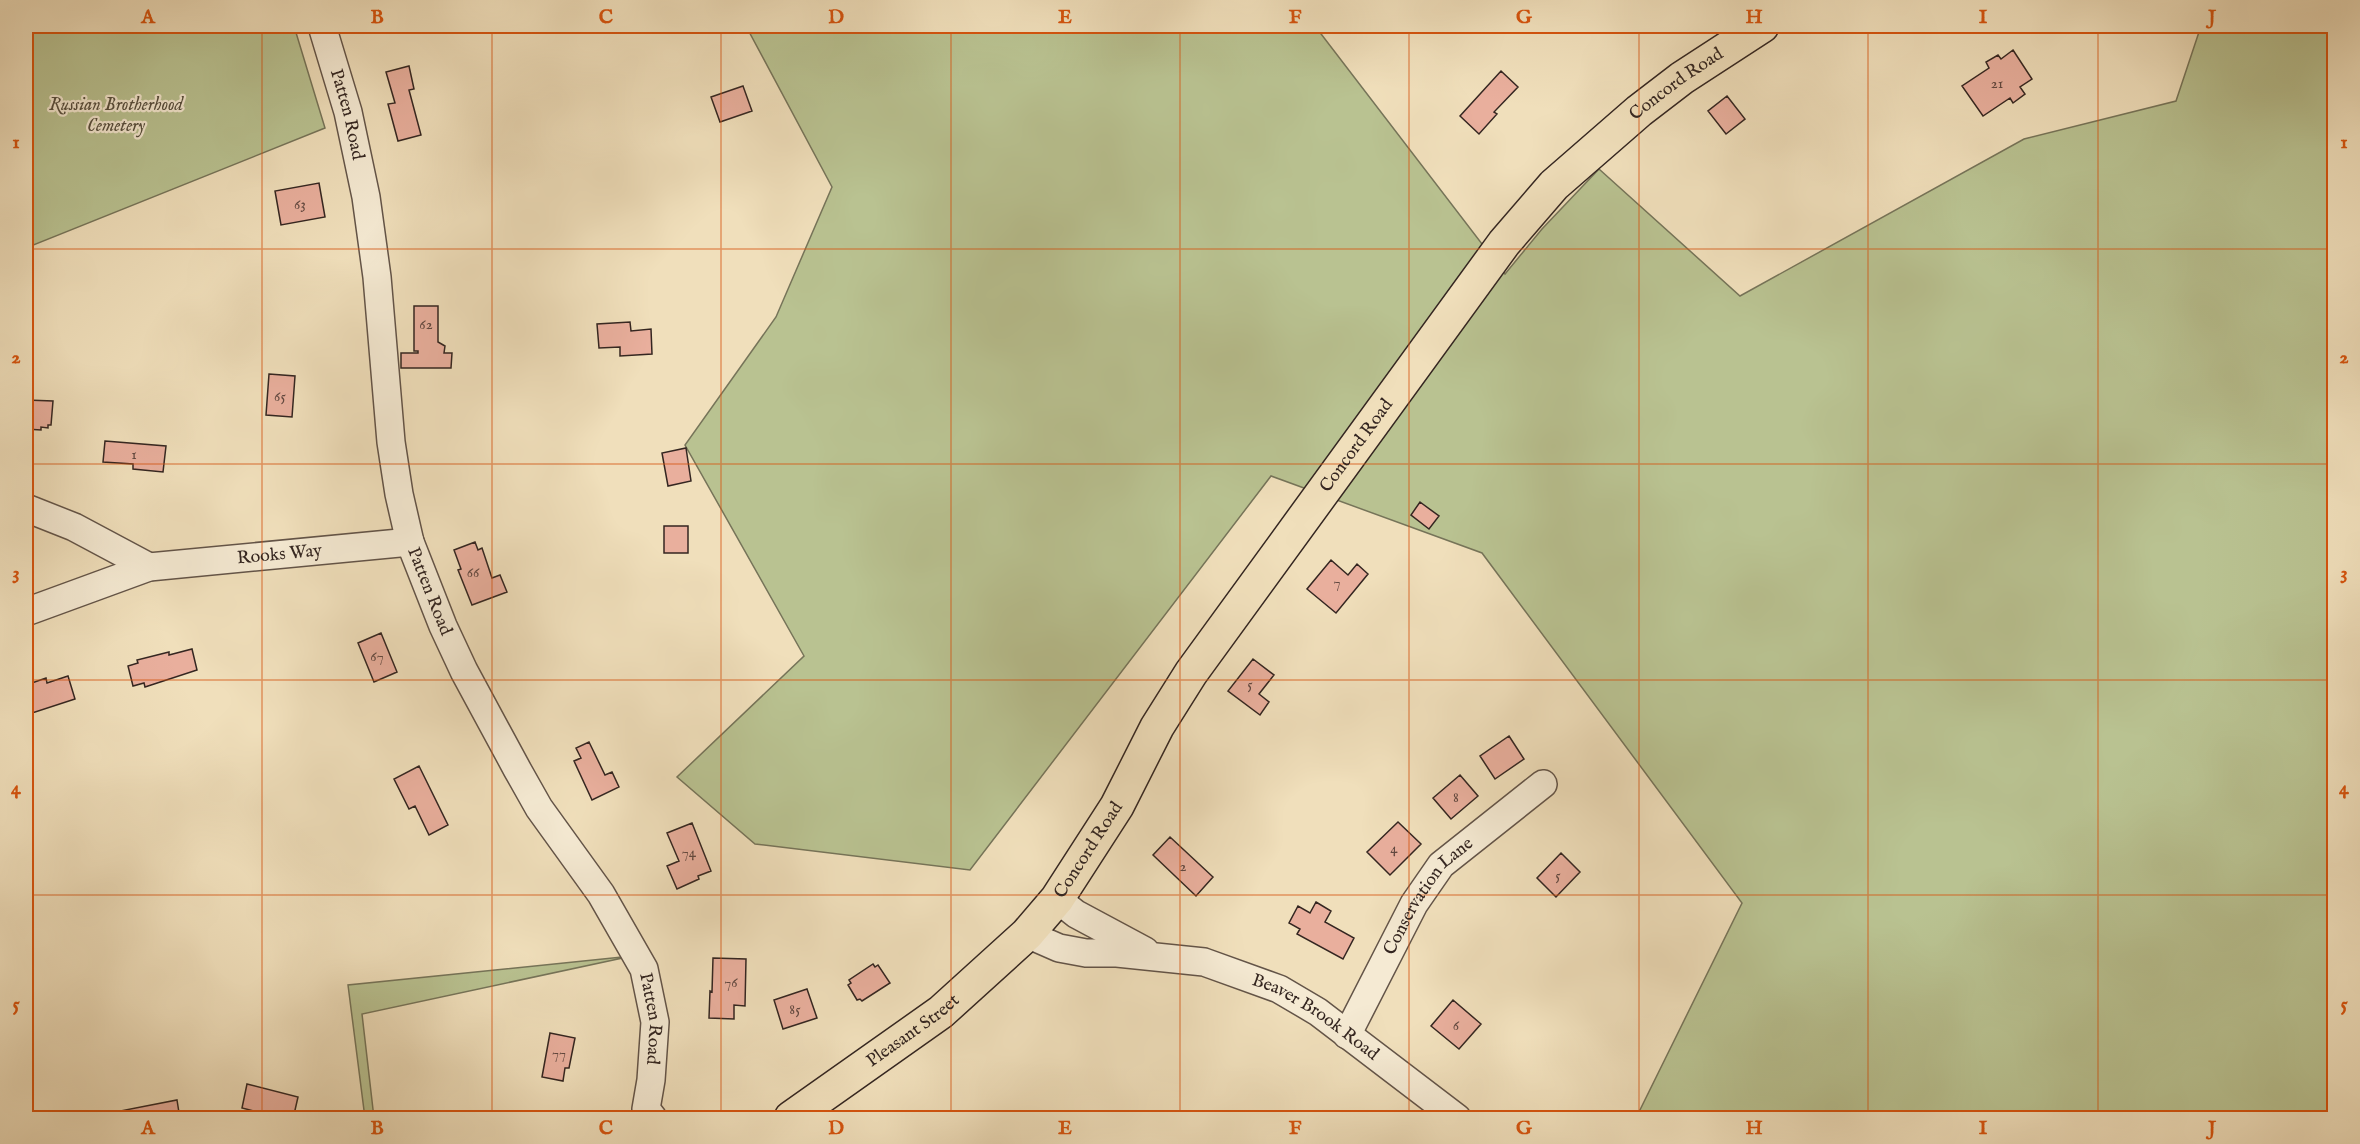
<svg xmlns="http://www.w3.org/2000/svg" width="2360" height="1144" font-family="'IM FELL English',serif">
<style>
.green{fill:#b9c291;stroke:#767459;stroke-width:1.5}
.building{fill:#e9af9d;stroke:#342621;stroke-width:1.5}
.lines{fill:none;stroke-linecap:round;stroke-linejoin:round}
.minor-casing{stroke:#635448;stroke-width:30}
.major-casing{stroke:#342621;stroke-width:36}
.minor{stroke:#f5ead3;stroke-width:27}
.major{stroke:#f0dfbb;stroke-width:33}
.grid{fill:none;stroke:#d6540e;stroke-width:1.5;stroke-opacity:0.55}
.labels{text-anchor:middle;dominant-baseline:central;stroke-width:4.5;stroke-linejoin:round;paint-order:stroke}
.number-label{font-size:15px;fill:#614840}
.street-label{font-size:18px;fill:#342621;stroke:#f5ead3}
.park-label{font-size:18px;font-style:italic;fill:#554d3d;stroke:#f5ead3}
.neatline{fill:none;stroke:#d6540e;stroke-width:2}
.grid-label{font-size:20px;text-anchor:middle;font-weight:bold;fill:#d6540e}
</style>
<rect width="100%" height="100%" fill="#f0dfbb"/>
<filter id="stains"><feTurbulence type="fractalNoise" baseFrequency=".00333" numOctaves="4"/><feColorMatrix values="0 0 0 0 .2 0 0 0 0 .09 0 0 0 0 .02 0 0 0 .5 -.17"/></filter>
<radialGradient id="worn" r=".72"><stop offset=".6" stop-color="#630" stop-opacity="0"/><stop offset="1" stop-color="#630" stop-opacity=".3"/></radialGradient>
<!-- green -->
<path class="green" d="M26,26H294L325,128L26,248Z
M746,26H1315L1505,274L1542,229L1599,169L1740,296L2024,139L2176,101L2201,26H2334V1118H1636L1742,903L1482,553L1271,476L970,870L755,844L677,777L804,656L685,445L776,317L832,187Z
M632,956L362,1014L374,1118H365L348,985Z"/>
<!-- building -->
<path class="building" d="M2013,50L2032,79L2020,87L2025,94L2013,103L2010,98L1983,116L1962,86L1989,68L1986,62L1998,55L2001,59Z
M409,66L414,89L409,90L421,135L398,141L388,104L395,103L386,72Z
M1501,71L1518,87L1494,112L1497,114L1479,134L1460,116Z
M743,86L752,111L720,122L711,97Z
M1727,96L1745,119L1726,134L1708,111Z
M319,183L325,217L281,225L275,191Z
M414,306H438V342L445,346L444,353H452L451,368H401V353H418V351H414Z
M630,322L631,331L651,329L652,354L620,356V347L599,348L597,324Z
M269,374L295,376L292,417L266,415Z
M26,400L53,401L51,425H48V428L41,427V430L26,429Z
M105,441L166,446L163,472L133,469V464L103,462Z
M686,448L691,481L668,486L662,453Z
M1420,502L1439,516L1429,529L1411,515Z
M664,526H688V553H664Z
M475,542L478,550L482,548L492,578L500,575L507,592L472,605L458,570L461,569L454,550Z
M1331,560L1348,575L1357,564L1368,574L1336,613L1307,589Z
M381,633L397,672L374,682L358,643Z
M192,649L197,670L145,687L144,683L133,686L128,666L138,663L137,660L169,652V655Z
M1253,659L1274,675L1259,694L1269,702L1260,715L1228,691Z
M68,676L75,699L26,715V685L46,678L47,683Z
M1509,736L1524,759L1495,779L1480,756Z
M589,742L605,775L612,772L619,787L592,800L574,761L581,758L576,748Z
M419,766L448,825L429,835L415,806L409,809L394,779Z
M1460,775L1478,796L1451,819L1433,798Z
M1398,822L1421,844L1390,875L1367,852Z
M692,823L711,871L698,876L699,879L677,889L667,866L679,861L667,833Z
M1170,837L1213,877L1196,896L1153,855Z
M1561,853L1580,872L1556,897L1537,878Z
M1316,902L1331,911L1325,922L1354,938L1343,959L1297,934L1300,929L1289,923L1298,906L1310,913Z
M713,958L746,959L745,1006L734,1005V1019L709,1018L710,991L712,992Z
M873,964L875,967L878,965L890,983L862,1001L860,999L857,1000L848,985L851,983L849,980Z
M807,989L817,1018L783,1029L774,1000Z
M1453,1000L1481,1024L1459,1049L1431,1026Z
M550,1033L575,1038L569,1068H565L563,1081L542,1077Z
M247,1084L298,1097L293,1119H253L254,1111L242,1108Z
M177,1100L180,1119H121L120,1111Z"/>
<g class="lines">
<defs>
<g id="minor">
<path id="s1" d="M322,26L348,112L366,197L377,277L391,442L399,494L410,542L443,626L464,671L517,769L539,808L601,894L644,969L655,1022L651,1080L646,1109L653,1118"/>
<path d="M26,508L74,527L149,567"/>
<path id="s2" d="M26,612L149,567L410,542"/>
<path d="M1057,899L1076,914L1145,951"/>
<path id="s3" d="M1027,934L1059,948L1086,953H1117L1204,962L1279,989L1318,1012L1457,1118"/>
<path id="s4" d="M1347,1035L1414,904L1441,865L1543,784"/>
</g>
<g id="major">
<path id="s5" d="M791,1118L941,1012L1027,934L1057,899L1117,806L1157,727L1191,673L1504,243L1554,185L1639,111L1682,78L1762,26"/>
</g>
</defs>
<!-- minor casing -->
<use href="#minor" class="minor-casing"/>
<!-- major casing -->
<use href="#major" class="major-casing"/>
<!-- minor -->
<use href="#minor" class="minor"/>
<!-- major -->
<use href="#major" class="major"/>
</g>
<!-- grid -->
<path class="grid" d="M262,26V1118M492,26V1118M721,26V1118M951,26V1118M1180,26V1118M1409,26V1118M1639,26V1118M1868,26V1118M2098,26V1118M26,249H2334M26,464H2334M26,680H2334M26,895H2334"/>
<g class="labels">
<!-- number labels -->
<g class="number-label">
<text x="1997" y="83">21</text>
<text x="300" y="204">63</text>
<text x="426" y="324">62</text>
<text x="280" y="396">65</text>
<text x="134" y="454">1</text>
<text x="473" y="572">66</text>
<text x="1337" y="582">7</text>
<text x="377" y="656">67</text>
<text x="1250" y="684">5</text>
<text x="1456" y="797">8</text>
<text x="1394" y="848">4</text>
<text x="689" y="852">74</text>
<text x="1183" y="866">2</text>
<text x="1558" y="875">5</text>
<text x="731" y="982">76</text>
<text x="795" y="1009">85</text>
<text x="1456" y="1025">6</text>
<text x="559" y="1053">77</text>
</g>
<!-- street labels -->
<g class="street-label">
<text stroke="none"><textPath href="#s5" startOffset="1376">Concord Road</textPath></text>
<text stroke="none"><textPath href="#s1" startOffset="92">Patten Road</textPath></text>
<text stroke="none"><textPath href="#s5" startOffset="890">Concord Road</textPath></text>
<text stroke="none"><textPath href="#s2" startOffset="262">Rooks Way</textPath></text>
<text stroke="none"><textPath href="#s1" startOffset="578">Patten Road</textPath></text>
<text stroke="none"><textPath href="#s5" startOffset="404">Concord Road</textPath></text>
<text stroke="none"><textPath href="#s4" startOffset="162">Conservation Lane</textPath></text>
<text stroke="none"><textPath href="#s1" startOffset="1064">Patten Road</textPath></text>
<text stroke="none"><textPath href="#s3" startOffset="306">Beaver Brook Road</textPath></text>
<text stroke="none"><textPath href="#s5" startOffset="150">Pleasant Street</textPath></text>
</g>
<!-- park labels -->
<g class="park-label">
<text x="116" y="105">Russian Brotherhood<tspan x="116" dy="21">Cemetery</tspan></text>
</g>
</g>
<!-- margin -->
<rect width="2360" height="1144" fill="none" stroke="#f0dfbb" stroke-width="66"/>
<rect x="33" y="33" width="2294" height="1078" class="neatline"/>
<g class="grid-label">
<text x="148" y="23">A</text>
<text x="377" y="23">B</text>
<text x="606" y="23">C</text>
<text x="836" y="23">D</text>
<text x="1065" y="23">E</text>
<text x="1295" y="23">F</text>
<text x="1524" y="23">G</text>
<text x="1754" y="23">H</text>
<text x="1983" y="23">I</text>
<text x="2212" y="23">J</text>
<text x="16" y="148">1</text>
<text x="2344" y="148">1</text>
<text x="16" y="363">2</text>
<text x="2344" y="363">2</text>
<text x="16" y="579">3</text>
<text x="2344" y="579">3</text>
<text x="16" y="794">4</text>
<text x="2344" y="794">4</text>
<text x="16" y="1010">5</text>
<text x="2344" y="1010">5</text>
<text x="148" y="1134">A</text>
<text x="377" y="1134">B</text>
<text x="606" y="1134">C</text>
<text x="836" y="1134">D</text>
<text x="1065" y="1134">E</text>
<text x="1295" y="1134">F</text>
<text x="1524" y="1134">G</text>
<text x="1754" y="1134">H</text>
<text x="1983" y="1134">I</text>
<text x="2212" y="1134">J</text>
</g>
<rect width="100%" height="100%" filter="url(#stains)"/>
<rect width="100%" height="100%" fill="url(#worn)"/>
</svg>
